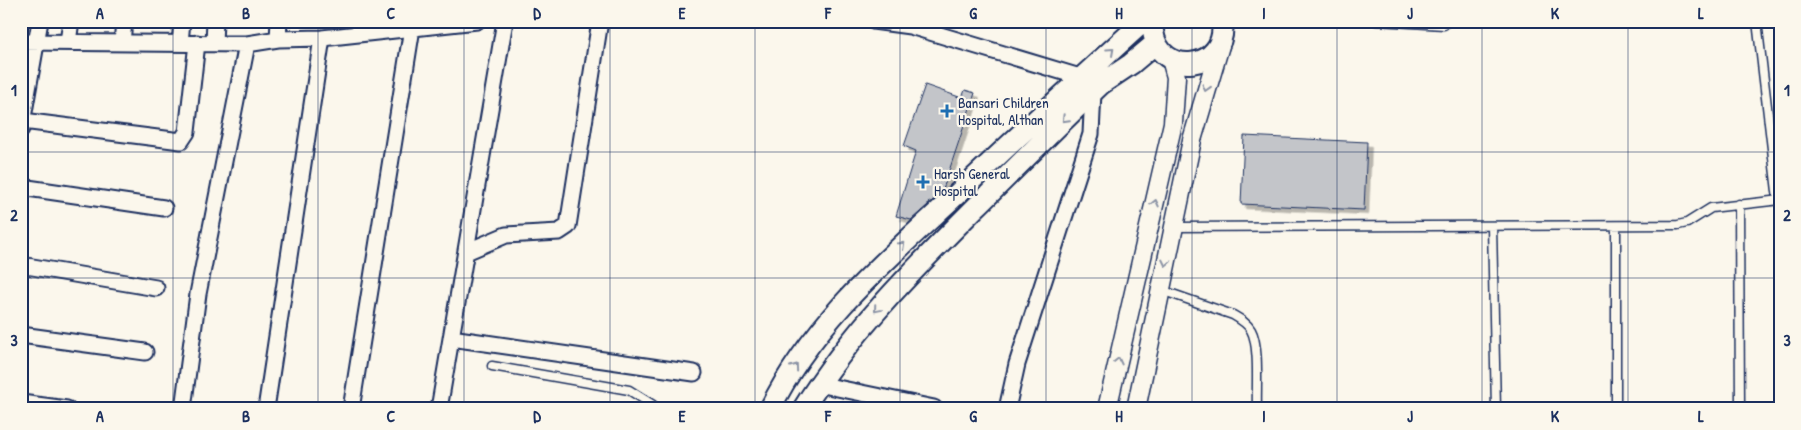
<svg xmlns="http://www.w3.org/2000/svg" width="1801" height="430" font-family="'Patrick Hand',sans-serif">
<style>
.building{fill:#c3c5c9;stroke:#1b2f5e;filter:url(#shadow)}
.lines{fill:none;stroke-linecap:round;stroke-linejoin:round}
.service-casing{stroke:#1b2f5e;stroke-width:11}
.minor-casing{stroke:#1b2f5e;stroke-width:19}
.tertiary-casing{stroke:#1b2f5e;stroke-width:21}
.secondary-casing{stroke:#1b2f5e;stroke-width:24}
.service{stroke:#fbf7ec;stroke-width:8}
.minor{stroke:#fbf7ec;stroke-width:15}
.tertiary{stroke:#fbf7ec;stroke-width:18}
.secondary{stroke:#fbf7ec;stroke-width:20}
.oneway{stroke:#8b93a5}
.grid{fill:none;stroke:#1b2f5e;stroke-width:1;stroke-opacity:0.55}
.poi-dot{fill:#1f6fb2;stroke:#fbf7ec;stroke-width:2}
.labels{text-anchor:middle;dominant-baseline:central;stroke-width:4.5;stroke-linejoin:round;paint-order:stroke}
.poi-label{font-size:15px;fill:#1b2f5e;stroke:#fbf7ec;text-anchor:start}
.neatline{fill:none;stroke:#1b2f5e;stroke-width:2}
.grid-label{font-size:16px;text-anchor:middle;font-weight:bold;fill:#1b2f5e}
</style>
<defs>
<filter id="shadow"><feDropShadow dx="4.5" dy="4.5" stdDeviation="0" flood-color="#0004"/></filter>
</defs>
<rect width="100%" height="100%" fill="#fbf7ec"/>
<filter id="ink" filterUnits="userSpaceOnUse"><feTurbulence type="fractalNoise" baseFrequency=".02" numOctaves="2"/><feDisplacementMap in="SourceGraphic" scale="10" xChannelSelector="R" yChannelSelector="G"/><feConvolveMatrix kernelMatrix="1 2 1 2 8 2 1 2 1" color-interpolation-filters="sRGB"/></filter>
<g filter="url(#ink)">
<!-- building -->
<path class="building" d="M925,85L962,98L965,90L975,93L942,192L931,202L929,201L928,205L911,220L896,216L916,151L904,146Z
M1244,136L1367,142L1364,210L1241,204Z"/>
<g class="lines">
<defs>
<path id="service" d="M1376,21L1444,25
M1757,21L1778,200
M1739,204L1740,409
M1492,226L1496,409
M1174,227L1678,225L1687,223L1711,208L1780,200
M1161,290L1233,315C1240,319 1247,323 1251,330C1260,346 1256,389 1257,409
M492,366L629,390L653,405L654,409
M1616,409V226"/>
<path id="minor" d="M873,21L910,26L1090,80
M278,39L279,21
M21,42L247,44L278,39L322,38L477,21
M68,42L71,21
M122,43L124,21
M180,43L182,21
M214,43L215,21
M23,121L181,141L187,132L197,43
M21,129L40,21
M21,187L164,208
M466,252L506,235L559,232L568,226L600,21
M21,265L156,288
M21,335L145,352
M451,338L694,373
M818,384L934,408
M21,403L67,409
M183,409L198,294L247,44
M266,409L322,38
M351,409L412,28
M439,409L505,21
M1007,409L1017,364L1091,134L1093,92"/>
<path id="tertiary" d="M1107,409L1173,123L1176,77L1171,59
M1136,409L1192,140L1221,42"/>
<path id="secondary" d="M1153,31C1159,79 1229,71 1222,21
M770,409C812,323 886,260 955,196C1017,137 1080,79 1144,21
M803,409C851,332 913,270 976,207C1018,166 1059,124 1101,84L1131,64L1156,43"/>
</defs>
<!-- service casing -->
<use href="#service" class="service-casing"/>
<!-- minor casing -->
<use href="#minor" class="minor-casing"/>
<!-- tertiary casing -->
<use href="#tertiary" class="tertiary-casing"/>
<!-- secondary casing -->
<use href="#secondary" class="secondary-casing"/>
<!-- service -->
<use href="#service" class="service"/>
<!-- minor -->
<use href="#minor" class="minor"/>
<!-- tertiary -->
<use href="#tertiary" class="tertiary"/>
<!-- secondary -->
<use href="#secondary" class="secondary"/>
</g>
<!-- one-way arrows -->
<defs><path id="oneway-chevron" d="M-2-3.5L2.5 0L-2 3.5" fill="none" stroke-width="1.6" stroke-linecap="round" stroke-linejoin="round" transform="scale(1.25)"/></defs>
<g class="oneway">
<use href="#oneway-chevron" transform="translate(1111 51) rotate(-42)"/>
<use href="#oneway-chevron" transform="translate(1206 88) rotate(107)"/>
<use href="#oneway-chevron" transform="translate(1065 119) rotate(135)"/>
<use href="#oneway-chevron" transform="translate(1155 203) rotate(-77)"/>
<use href="#oneway-chevron" transform="translate(902 245) rotate(-43)"/>
<use href="#oneway-chevron" transform="translate(1166 263) rotate(102)"/>
<use href="#oneway-chevron" transform="translate(877 309) rotate(130)"/>
<use href="#oneway-chevron" transform="translate(1118 361) rotate(-77)"/>
<use href="#oneway-chevron" transform="translate(795 367) rotate(-55)"/>
</g>
</g>
<!-- grid -->
<path class="grid" d="M173,21V409M318,21V409M464,21V409M610,21V409M755,21V409M900,21V409M1046,21V409M1192,21V409M1337,21V409M1482,21V409M1628,21V409M21,152H1780M21,278H1780"/>
<!-- markers -->
<g class="poi-dot">
<path d="M944.5 103.5h5v5h5v5h-5v5h-5v-5h-5v-5h5z"/>
<path d="M920.5 174.5h5v5h5v5h-5v5h-5v-5h-5v-5h5z"/>
</g>
<g class="labels">
<!-- poi labels -->
<g class="poi-label">
<text x="958" y="102">Bansari Children<tspan x="958" dy="17">Hospital, Althan</tspan></text>
<text x="934" y="173">Harsh General<tspan x="934" dy="17">Hospital</tspan></text>
</g>
</g>
<!-- margin -->
<rect width="1801" height="430" fill="none" stroke="#fbf7ec" stroke-width="55"/>
<rect x="28" y="28" width="1746" height="374" class="neatline"/>
<g class="grid-label">
<text x="100" y="19">A</text>
<text x="246" y="19">B</text>
<text x="391" y="19">C</text>
<text x="537" y="19">D</text>
<text x="682" y="19">E</text>
<text x="828" y="19">F</text>
<text x="973" y="19">G</text>
<text x="1119" y="19">H</text>
<text x="1264" y="19">I</text>
<text x="1410" y="19">J</text>
<text x="1555" y="19">K</text>
<text x="1701" y="19">L</text>
<text x="14" y="96">1</text>
<text x="1787" y="96">1</text>
<text x="14" y="221">2</text>
<text x="1787" y="221">2</text>
<text x="14" y="346">3</text>
<text x="1787" y="346">3</text>
<text x="100" y="422">A</text>
<text x="246" y="422">B</text>
<text x="391" y="422">C</text>
<text x="537" y="422">D</text>
<text x="682" y="422">E</text>
<text x="828" y="422">F</text>
<text x="973" y="422">G</text>
<text x="1119" y="422">H</text>
<text x="1264" y="422">I</text>
<text x="1410" y="422">J</text>
<text x="1555" y="422">K</text>
<text x="1701" y="422">L</text>
</g>
</svg>
